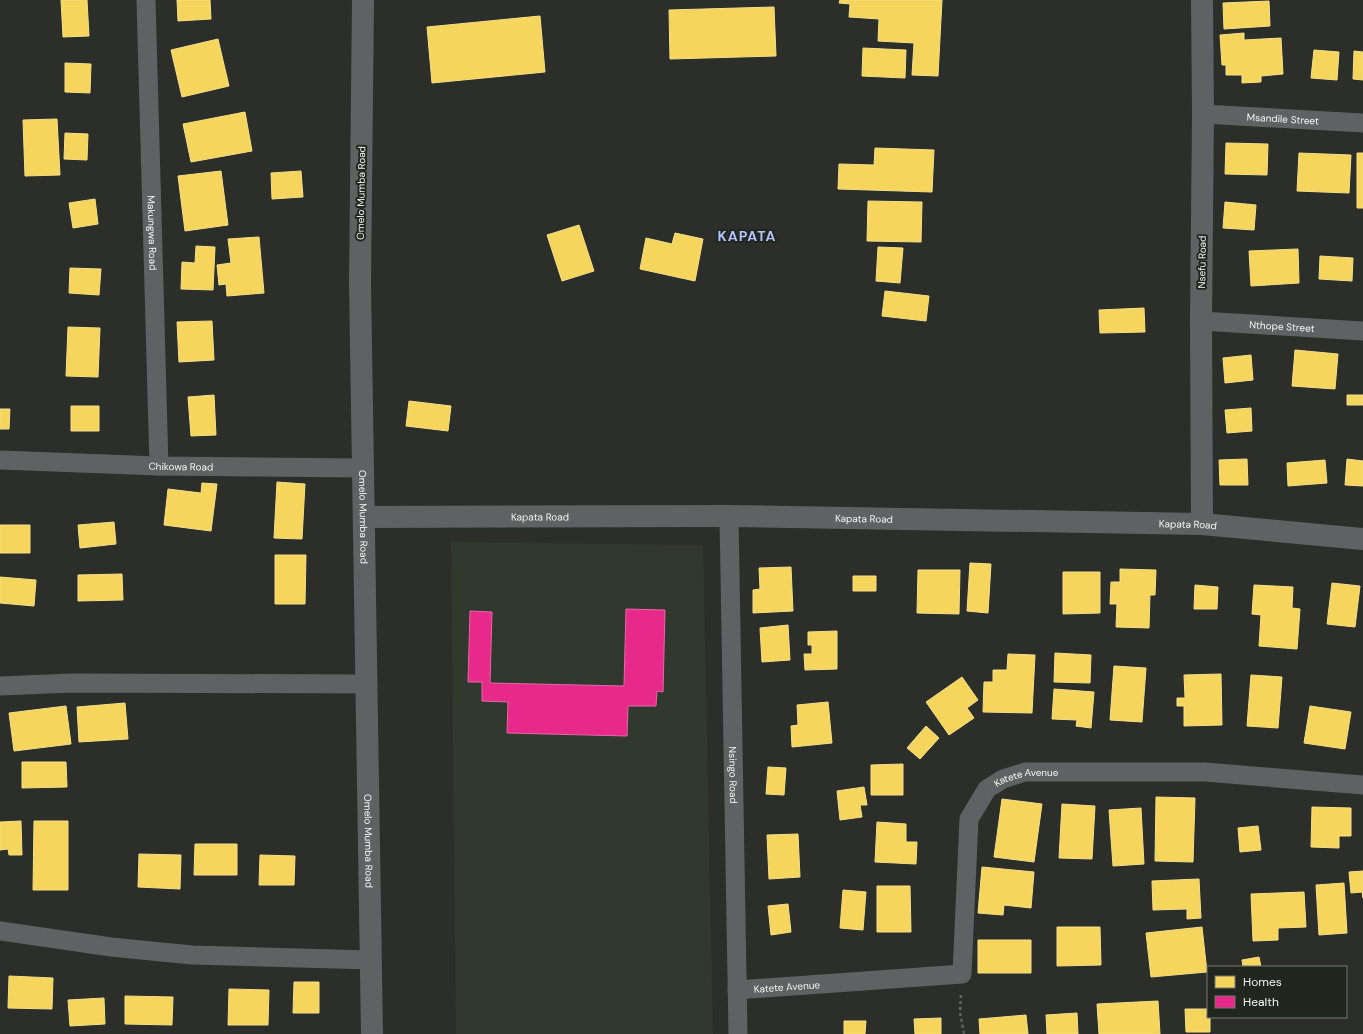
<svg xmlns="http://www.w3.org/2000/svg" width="1363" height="1034" font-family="'DM Sans',sans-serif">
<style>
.built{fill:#31382d}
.homes{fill:#f6d55c;stroke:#f5df88}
.health{fill:#e7298a;stroke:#ea66a9}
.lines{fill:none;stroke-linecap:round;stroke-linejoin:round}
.path{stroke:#636464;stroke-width:2.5;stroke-dasharray:3 3;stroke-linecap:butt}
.minor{stroke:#606162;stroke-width:19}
.tertiary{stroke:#606162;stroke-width:22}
.labels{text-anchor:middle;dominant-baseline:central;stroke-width:4;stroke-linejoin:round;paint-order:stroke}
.street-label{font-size:10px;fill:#f2f5f0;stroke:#21261f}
.district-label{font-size:14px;font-weight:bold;letter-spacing:1px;fill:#b4c4fb;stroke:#21261f}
</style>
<rect width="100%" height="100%" fill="#2c2e2a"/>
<!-- built -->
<path class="built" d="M451,542L703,545L713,1034H456Z"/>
<!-- homes -->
<path class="homes" d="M61,0H87L89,36L63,37Z
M177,0H210L211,19L178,21Z
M840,0H942L938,76L912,75L914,43L878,41L879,19L849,17L850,4L839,3Z
M1269,1L1270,26L1224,29L1223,3Z
M774,7L776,56L670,59L669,10Z
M540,16L545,72L432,83L427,27Z
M1244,33V40L1281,38L1283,74L1261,76V82L1242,83V75H1226V65H1222L1220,35Z
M218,39L229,86L182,97L171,50Z
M863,48L906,50L905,78L862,76Z
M1314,50L1339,52L1337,80L1311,78Z
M1354,51L1363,52V80L1353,79Z
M65,63L91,64L90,93L65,92Z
M245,112L252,151L191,162L183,124Z
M57,119L60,175L25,176L23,120Z
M65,133L88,134L87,160L64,159Z
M1226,143L1268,144L1267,175L1225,174Z
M875,148L934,150L932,192L838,189L839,164L874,165Z
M1299,153L1351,155L1349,193L1297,191Z
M1357,153H1363V208H1357Z
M221,171L228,225L185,231L178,176Z
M301,171L303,197L272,199L271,173Z
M95,199L98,224L73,228L69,203Z
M868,201L922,202L921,242L867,241Z
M1225,202L1256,205L1254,230L1223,228Z
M579,225L594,271L562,281L547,235Z
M675,233L703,239L695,281L640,269L646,238L672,244Z
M259,237L264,293L227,296L226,284L219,285L217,265L231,263L228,239Z
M196,246L215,247L213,290L181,289L182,262L195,263Z
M878,247L903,248L900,283L876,281Z
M1298,249L1299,283L1251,286L1249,251Z
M1320,256L1353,258L1352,281L1319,279Z
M70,268L101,269L99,295L69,293Z
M885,291L929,296L926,321L882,316Z
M1144,308L1145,332L1100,333L1099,310Z
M212,321L214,360L179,362L177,322Z
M68,327L100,328L98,377L66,376Z
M1295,350L1338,354L1335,389L1292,386Z
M1251,355L1253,380L1225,383L1223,358Z
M214,395L216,435L191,436L188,397Z
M1347,395H1363V405H1347Z
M409,401L451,406L448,431L406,426Z
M71,406H99V431H71Z
M1251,408L1252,431L1227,433L1225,410Z
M0,409H10L9,429H0Z
M1247,459L1248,485H1220L1219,460Z
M1347,459L1363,461V486L1345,485Z
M1325,460L1327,483L1288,486L1287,463Z
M277,482L305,484L302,539L274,538Z
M202,483L217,484L211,531L164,525L168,489L201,493Z
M114,522L116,544L80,548L78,525Z
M0,525H30V553H0Z
M275,555H306L305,604H275Z
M970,563L991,564L988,613L967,611Z
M791,567L793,611L753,613V590L760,589L759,568Z
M1120,569L1156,570L1155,595H1150L1149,628L1116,627L1117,604H1110L1111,582H1120Z
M918,570H960L959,614L917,613Z
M1063,572H1100V613L1063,614Z
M122,574L123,600L78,601V575Z
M853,576H876V591H853Z
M0,577L36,580L34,606L0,603Z
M1332,583L1360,586L1355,627L1327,624Z
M1195,585L1218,587L1217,609H1194Z
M1254,585L1293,587L1292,608L1300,609L1297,649L1259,646L1261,615L1252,614Z
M788,625L790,660L762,662L760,628Z
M837,631V669L805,670L804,654H812V645H808V632Z
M1055,653L1091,655L1090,683L1054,682Z
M1008,654L1035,655L1032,713L983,712L984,682H993V670H1007Z
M1114,666L1146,668L1142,722L1110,720Z
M1221,674L1222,725L1184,726V706H1177V698H1185L1184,675Z
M1251,675L1282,677L1278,728L1247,726Z
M962,677L978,700L967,708L974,718L949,735L926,702Z
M1054,689L1094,692L1091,728L1076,726L1077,720L1052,719Z
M828,702L832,743L792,747L791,726L798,725L797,705Z
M125,703L128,739L79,742L77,707Z
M66,706L71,744L14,751L9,713Z
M1310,706L1351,712L1345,749L1304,743Z
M926,726L939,738L920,759L907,748Z
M22,762H66L67,787L22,788Z
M903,764V795H871V765Z
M768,767L786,768L784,795L766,794Z
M864,787L867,805H860L862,817L840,820L837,791Z
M1156,797L1195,798L1193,862L1155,861Z
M1002,799L1042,804L1034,862L994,857Z
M1062,804L1095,806L1092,859L1059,858Z
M1312,807L1351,808V836H1339V848L1311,847Z
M1141,808L1144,864L1113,866L1109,810Z
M21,821L22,855H9L8,849L0,850V822Z
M34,821H68V890H33Z
M877,822L906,824V842H917L916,864L875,862Z
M1258,826L1261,850L1240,852L1238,828Z
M798,834L800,877L769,879L767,835Z
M195,844H237V875H194Z
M139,854L181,855L180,889L138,887Z
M260,855L295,856L294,885H259Z
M982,867L1034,872L1031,908L1004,905L1003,915L978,913Z
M1363,871V898L1362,892L1351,893L1349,872Z
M1199,879L1201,918L1187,919V909L1153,910L1152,881Z
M1344,883L1347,933L1319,935L1316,885Z
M877,886H910L911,932H877Z
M843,890L866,892L863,930L840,928Z
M1304,892L1306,927L1278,928V940L1253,941L1251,894Z
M788,904L791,932L771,935L768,906Z
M1057,927H1100L1101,965L1057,966Z
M1202,927L1207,972L1151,977L1146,933Z
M978,940H1031V973H978Z
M1259,957L1261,967H1243L1242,960Z
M9,976L53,978L52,1009L8,1008Z
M294,982H319V1013H293Z
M229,989L269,990L268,1025H228Z
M125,996L173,997L172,1025L125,1024Z
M104,998L105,1024L70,1026L68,1000Z
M1158,1001L1160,1034H1099L1097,1004Z
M1185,1009H1208V1017H1210V1032H1186Z
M1077,1013L1078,1034H1047L1046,1015Z
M1026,1015L1028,1034H980L979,1019Z
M941,1018V1034H915L914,1019Z
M844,1021H866L865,1034H844Z"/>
<!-- health -->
<path class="health" d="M626,609L665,610L663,692L657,691L656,706H628L627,736L507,733L508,702L482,701V682H468L470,611L492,612L490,683L624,686Z"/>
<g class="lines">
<!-- path -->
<path class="path" d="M961,995L960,1012L964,1034"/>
<!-- minor -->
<g class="minor">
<path id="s1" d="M146,0L159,466"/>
<path id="s2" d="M1203,114L1363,123"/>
<path id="s3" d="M1201,321L1363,331"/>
<path id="s4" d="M0,460L159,466L363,468"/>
<path id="s5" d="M729,516L738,1034"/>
<path d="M0,686L72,683L366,684"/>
<path d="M0,931L111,947L192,955L371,960"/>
<path id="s6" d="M737,990L962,974L969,819L987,789L1003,779L1025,772H1205L1363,785"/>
</g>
<!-- tertiary -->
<g class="tertiary">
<path id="s7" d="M363,0L360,283L372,1034"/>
<path d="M1202,0L1203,114L1201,321L1202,524"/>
<path id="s8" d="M364,517L729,516L1202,524L1363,539"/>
</g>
</g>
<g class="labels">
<!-- street labels -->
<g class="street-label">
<text stroke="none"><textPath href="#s2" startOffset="80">Msandile Street</textPath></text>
<text transform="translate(361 193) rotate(-89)">Omelo Mumba Road</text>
<text stroke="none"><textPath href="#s1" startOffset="233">Makungwa Road</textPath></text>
<text transform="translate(1202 262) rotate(-89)">Nsefu Road</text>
<text stroke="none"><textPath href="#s3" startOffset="81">Nthope Street</textPath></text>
<text stroke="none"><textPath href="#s4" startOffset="181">Chikowa Road</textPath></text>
<text stroke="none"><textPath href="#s8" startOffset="176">Kapata Road</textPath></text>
<text stroke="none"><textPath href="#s7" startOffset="517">Omelo Mumba Road</textPath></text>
<text stroke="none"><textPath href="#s8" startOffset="500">Kapata Road</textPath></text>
<text stroke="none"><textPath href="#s8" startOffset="824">Kapata Road</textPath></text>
<text stroke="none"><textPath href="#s5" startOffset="259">Nsingo Road</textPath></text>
<text stroke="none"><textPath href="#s6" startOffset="458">Katete Avenue</textPath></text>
<text stroke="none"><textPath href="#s7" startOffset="841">Omelo Mumba Road</textPath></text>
<text stroke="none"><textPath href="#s6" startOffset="50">Katete Avenue</textPath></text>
</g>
<!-- district labels -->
<g class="district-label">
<text x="747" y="236">KAPATA</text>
</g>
</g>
<!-- legend -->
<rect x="1207" y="966" width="140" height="52" fill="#21261f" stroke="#757973"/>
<rect x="1215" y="976" width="20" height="12" fill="#f6d55c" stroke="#757973"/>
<text x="1243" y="986" font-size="12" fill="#f2f5f0">Homes</text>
<rect x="1215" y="996" width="20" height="12" fill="#e7298a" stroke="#757973"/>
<text x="1243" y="1006" font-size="12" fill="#f2f5f0">Health</text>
</svg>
